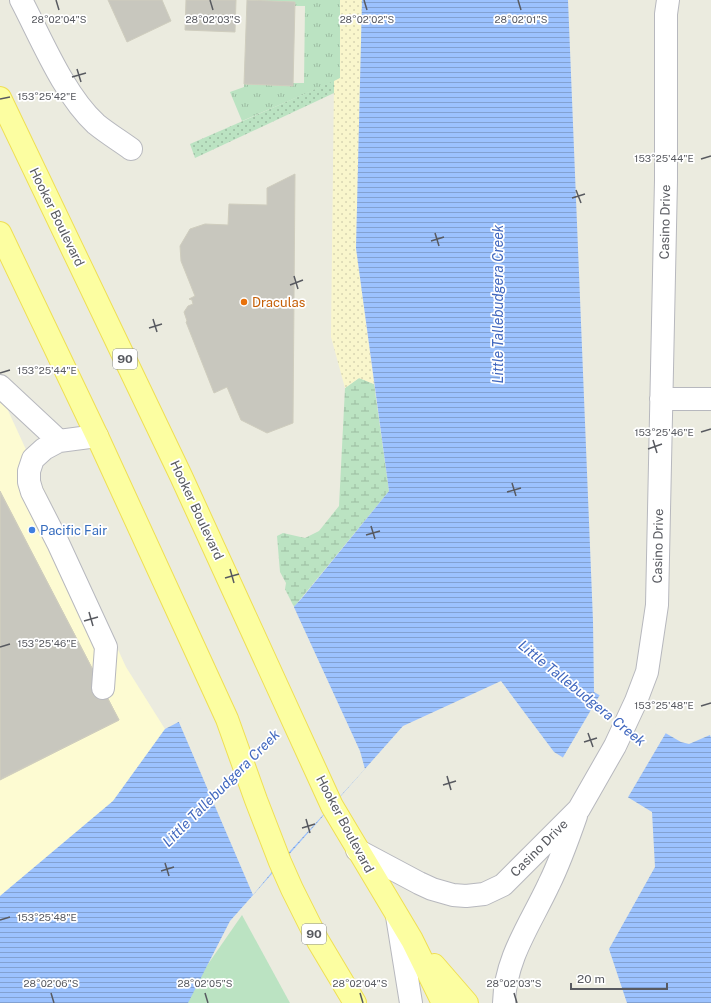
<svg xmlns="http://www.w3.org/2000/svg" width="711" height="1003" font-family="'Public Sans',sans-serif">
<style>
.commercial{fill:#fdfbd2}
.grass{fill:url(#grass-tufts)}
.wetland{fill:url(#wetland-marsh)}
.sand{fill:url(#sand-dots)}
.park{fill:#bbe3c2}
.garden{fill:url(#garden-dots)}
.water{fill:url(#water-rules)}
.pier{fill:#ebebdf}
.building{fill:#c8c7be;stroke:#cfcdbe}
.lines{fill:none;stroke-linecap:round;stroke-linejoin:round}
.minor-casing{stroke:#b7b8be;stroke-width:24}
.major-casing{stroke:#efdf54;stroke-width:24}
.minor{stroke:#fff;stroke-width:22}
.major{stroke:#fcfea1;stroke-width:22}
.ticks{fill:none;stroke:#585a60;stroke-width:1.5}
.food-dot{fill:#e8710a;stroke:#fff;stroke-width:1.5}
.shop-dot{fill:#3f7fe0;stroke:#fff;stroke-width:1.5}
.labels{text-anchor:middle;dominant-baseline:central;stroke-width:3.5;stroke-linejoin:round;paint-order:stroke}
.shield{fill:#fff;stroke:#8a8c90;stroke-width:1}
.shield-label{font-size:12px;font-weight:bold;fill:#585a60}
.street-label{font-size:13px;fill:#585a60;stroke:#fff}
.food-label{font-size:13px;fill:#c56008;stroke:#fff;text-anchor:start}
.shop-label{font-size:13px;fill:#366cbe;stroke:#fff;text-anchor:start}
.water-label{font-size:14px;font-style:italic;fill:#4168bf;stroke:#fff}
.ticks-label{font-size:10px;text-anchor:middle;fill:#585a60;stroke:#fff;stroke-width:3.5;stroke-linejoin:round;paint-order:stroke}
</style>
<defs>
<pattern id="grass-tufts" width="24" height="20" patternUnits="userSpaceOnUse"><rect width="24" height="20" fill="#bbe3c2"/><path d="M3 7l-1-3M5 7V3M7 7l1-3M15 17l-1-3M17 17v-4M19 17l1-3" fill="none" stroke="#9bbba1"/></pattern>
<pattern id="wetland-marsh" width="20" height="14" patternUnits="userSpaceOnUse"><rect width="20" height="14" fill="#bbe3c2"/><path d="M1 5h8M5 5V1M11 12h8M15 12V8" fill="none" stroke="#9bbba1"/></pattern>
<pattern id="sand-dots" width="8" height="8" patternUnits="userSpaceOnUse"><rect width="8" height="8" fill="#f9f6cc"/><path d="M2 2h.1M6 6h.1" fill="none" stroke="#d8d5b2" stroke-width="1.8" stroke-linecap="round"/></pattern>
<pattern id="garden-dots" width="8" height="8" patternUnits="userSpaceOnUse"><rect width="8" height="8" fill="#bbe3c2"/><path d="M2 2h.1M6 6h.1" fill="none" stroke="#9bbba1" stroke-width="1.8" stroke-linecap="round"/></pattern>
<pattern id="water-rules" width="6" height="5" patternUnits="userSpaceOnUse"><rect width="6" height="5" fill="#9cc2fe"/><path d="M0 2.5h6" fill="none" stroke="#82a1d1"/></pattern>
</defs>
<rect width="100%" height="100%" fill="#ebebdf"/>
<!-- commercial -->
<path class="commercial" d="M0,393L126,667L165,729L113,801L0,896Z"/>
<!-- grass -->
<path class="grass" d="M249,0H340V79L242,121L230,92L244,87V84L293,86V83H304L305,6H295V2Z"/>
<!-- wetland -->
<path class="wetland" d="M359,378L374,384L389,491L294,607L285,589L286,583L280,572L277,536L283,533L305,538L319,531L339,506L345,388Z"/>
<!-- sand -->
<path class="sand" d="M340,0H362L356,248L374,384L359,378L345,388L331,337L334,81L340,78Z"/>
<!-- park -->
<path class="park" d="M242,915L290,1003H181Z"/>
<!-- garden -->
<path class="garden" d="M334,81V93L195,158L190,144Z"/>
<!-- water -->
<path class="water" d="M362,0H568L593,621L594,692L681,742L689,744L710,735L711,738V1003H627L609,949L655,867L652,812L554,752L501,681L403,726L230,921L188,1003H0V896L113,801L165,729L194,714L302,598L389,491L356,248Z"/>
<!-- pier -->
<path class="pier" d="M293,605L360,751L365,769L280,862L253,895L178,720L193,712Z
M601,693L667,731L627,799L562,759Z"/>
<!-- building -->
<path class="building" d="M108,0H162L171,21L127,42Z
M186,0H236L235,32L185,30Z
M247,0L295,2L293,86L244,84Z
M295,174L293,423L267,433L241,420L227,387L214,393L186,322L187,321L184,312L188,306L193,304L192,300L189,299L195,296L181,261L180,246L190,229L205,224L228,225L229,204L267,205V188Z
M0,491L119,720L0,780Z
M0,492L119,720L0,779Z"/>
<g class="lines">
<defs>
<path id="minor" d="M21,0C41,38 64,95 96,124C107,133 120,141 131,149
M0,386L59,441
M661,399H711
M97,436L59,441L44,449L33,459L29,471V482L32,492L58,543L106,647L103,688
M357,850L419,883L432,889L453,895L466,896L484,894L503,885L579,809L615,746L636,701L647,672L657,605L666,180V14L668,0
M397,916L411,1003
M504,1003C505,958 531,923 549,884C560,862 568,839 576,816"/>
<path id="major" d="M0,98L181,476L332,806L412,940L443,1003
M0,233L97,436L227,719L256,800L280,862L292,889L318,941L355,1003
M434,965L467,1003"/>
</defs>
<!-- minor casing -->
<use href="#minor" class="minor-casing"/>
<!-- major casing -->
<use href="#major" class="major-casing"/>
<!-- minor -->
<use href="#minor" class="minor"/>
<!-- major -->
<use href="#major" class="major"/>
</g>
<!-- ticks -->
<path class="ticks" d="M56,0L59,10M210,0L213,10M364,0L367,10M518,0L521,10M77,69L81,82M72,77L86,73M0,99L10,97M701,159L711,156M576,190L581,203M572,198L585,194M435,233L439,246M431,241L444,237M294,276L298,289M290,285L303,280M153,319L157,332M149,328L162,324M0,373L10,370M701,432L711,429M653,440L657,453M648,449L662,444M512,483L516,496M507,492L521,488M371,526L375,539M366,535L380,531M230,569L234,583M225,578L239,574M89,612L93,626M84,621L98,617M0,647L10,644M701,706L711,703M588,733L593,747M584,742L597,738M447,776L451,790M443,785L456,781M306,819L310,833M302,828L315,824M165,863L169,876M161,871L174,867M0,920L10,917M51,993L54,1003M205,993L208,1003M360,993L363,1003M514,993L517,1003"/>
<!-- markers -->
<circle class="food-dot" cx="244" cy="302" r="4"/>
<circle class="shop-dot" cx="32" cy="530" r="4"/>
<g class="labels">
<!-- shield labels -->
<g class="shield">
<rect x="113" y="349" width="24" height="20" rx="3"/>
<rect x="302" y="924" width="24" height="20" rx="3"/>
</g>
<g class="shield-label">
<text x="125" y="359">90</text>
<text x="314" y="934">90</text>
</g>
<!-- street labels -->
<g class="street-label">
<text transform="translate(57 217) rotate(64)">Hooker Boulevard</text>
<text transform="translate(665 222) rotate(-89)">Casino Drive</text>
<text transform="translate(197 510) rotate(65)">Hooker Boulevard</text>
<text transform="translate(658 546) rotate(-89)">Casino Drive</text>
<text transform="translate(345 824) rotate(62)">Hooker Boulevard</text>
<text transform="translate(539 848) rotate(-45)">Casino Drive</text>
</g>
<!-- food labels -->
<g class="food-label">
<text x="252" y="302">Draculas</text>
</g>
<!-- shop labels -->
<g class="shop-label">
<text x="40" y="530">Pacific Fair</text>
</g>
<!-- water labels -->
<g class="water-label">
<text transform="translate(498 304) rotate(-90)">Little Tallebudgera Creek</text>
<text transform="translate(582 693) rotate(39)">Little Tallebudgera Creek</text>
<text transform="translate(221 788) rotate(-45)">Little Tallebudgera Creek</text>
</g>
</g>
<g class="ticks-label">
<text x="59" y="23">28°02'04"S</text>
<text x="213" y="23">28°02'03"S</text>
<text x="367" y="23">28°02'02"S</text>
<text x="521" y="23">28°02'01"S</text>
<text x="47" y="100">153°25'42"E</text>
<text x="664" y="162">153°25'44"E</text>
<text x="47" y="374">153°25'44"E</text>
<text x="664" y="436">153°25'46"E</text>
<text x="47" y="647">153°25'46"E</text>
<text x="664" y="709">153°25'48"E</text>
<text x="47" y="921">153°25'48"E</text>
<text x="51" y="987">28°02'06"S</text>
<text x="205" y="987">28°02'05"S</text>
<text x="360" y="987">28°02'04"S</text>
<text x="514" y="987">28°02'03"S</text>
</g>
<!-- scale -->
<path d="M571 983v6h96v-6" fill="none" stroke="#585a60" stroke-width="2"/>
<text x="577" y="983" font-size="12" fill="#585a60" stroke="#ffffff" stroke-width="3" paint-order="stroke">20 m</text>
</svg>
